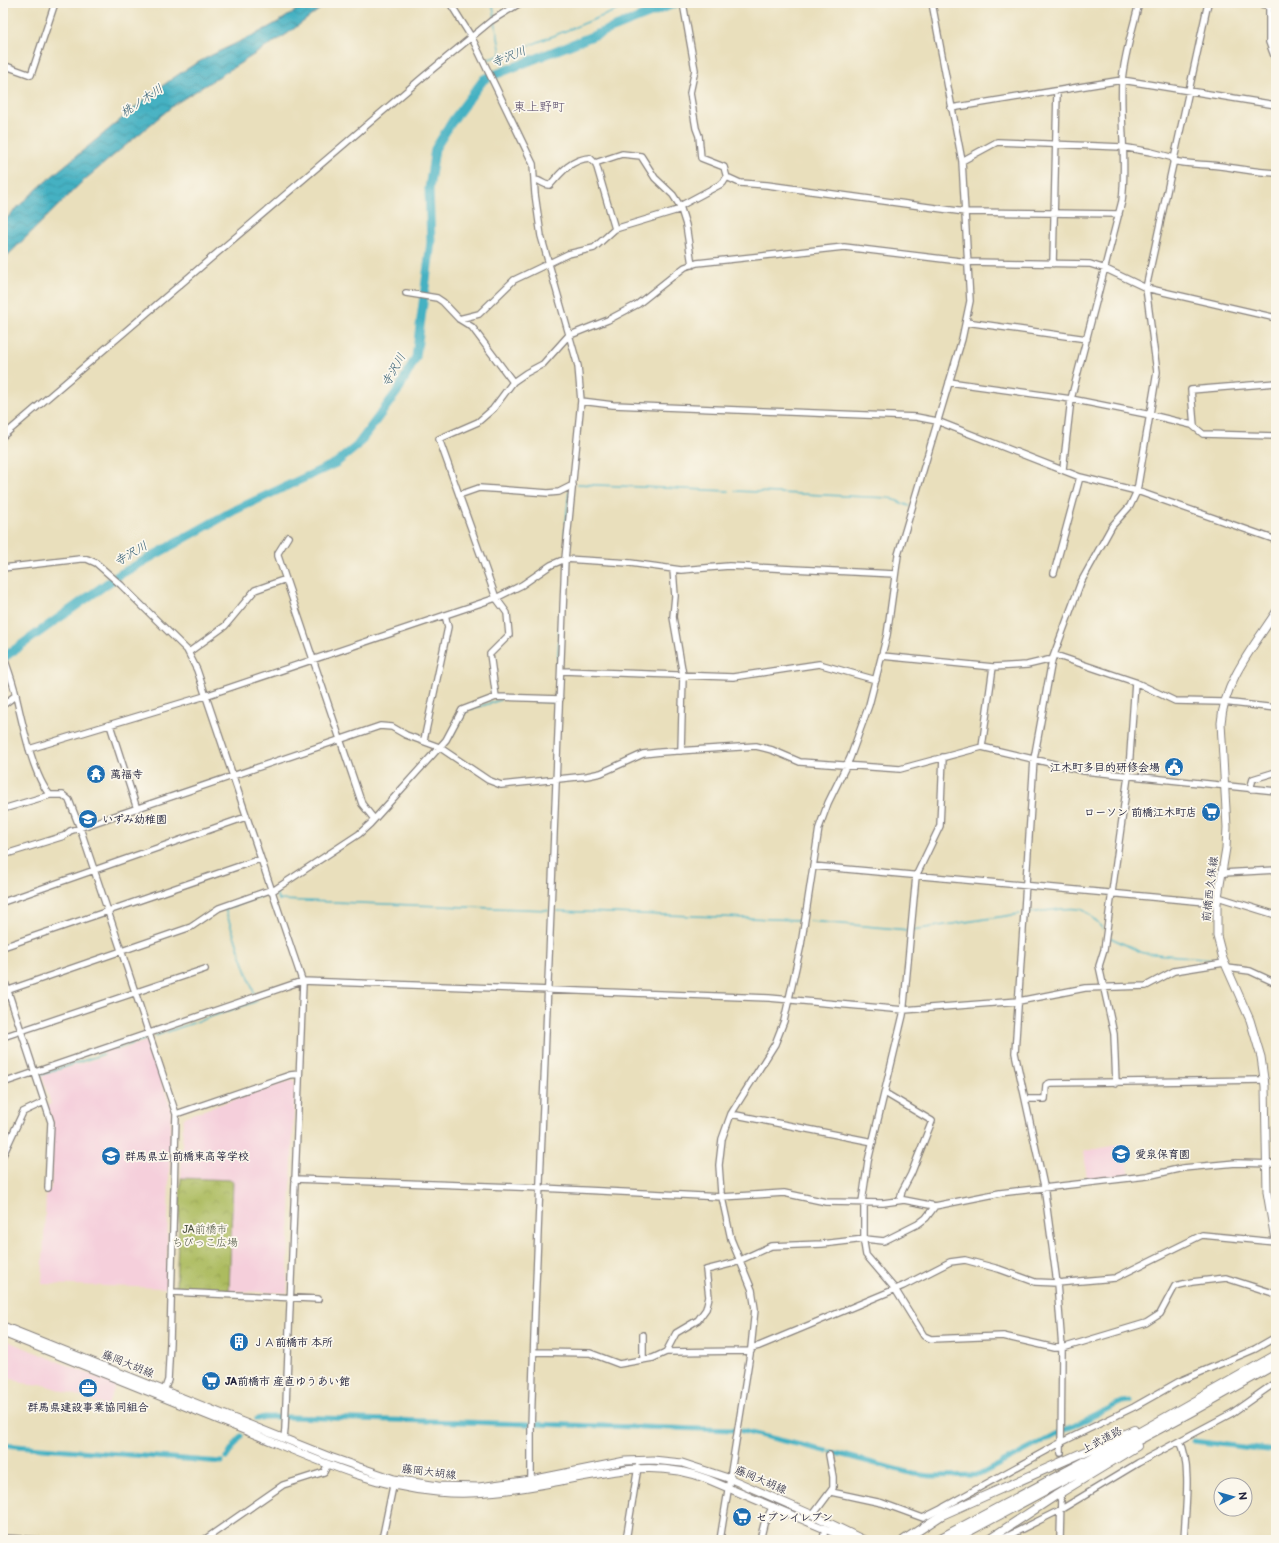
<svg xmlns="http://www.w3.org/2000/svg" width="1279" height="1543" font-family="'Balsamiq Sans','Klee One',sans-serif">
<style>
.built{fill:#f5cfdb}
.park{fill:url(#park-crowns);stroke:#676e4c}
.water{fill:url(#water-waves);stroke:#336a7e}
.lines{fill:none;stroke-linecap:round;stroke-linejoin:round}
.stream{stroke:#44b1c2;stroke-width:1.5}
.canal{stroke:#44b1c2;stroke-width:5}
.river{stroke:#44b1c2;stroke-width:9}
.minor-tunnel{stroke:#c1b9a2;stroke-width:5.5;stroke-dasharray:5.5 3;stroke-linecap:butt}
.minor-casing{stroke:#86807c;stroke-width:8}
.major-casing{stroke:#86807c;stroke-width:9}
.highway-casing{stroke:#86807c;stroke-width:10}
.minor{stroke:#fff;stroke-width:5.5}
.major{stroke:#fff;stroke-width:7}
.highway{stroke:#fff;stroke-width:8}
.labels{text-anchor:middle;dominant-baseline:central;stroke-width:3.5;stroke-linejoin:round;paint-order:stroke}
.poi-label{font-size:11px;font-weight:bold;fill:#22223b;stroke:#fbf7ec;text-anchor:start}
.street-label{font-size:11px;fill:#22223b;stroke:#fbf7ec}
.park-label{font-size:11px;fill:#525847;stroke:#fbf7ec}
.water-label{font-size:12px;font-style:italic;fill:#305b71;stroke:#fbf7ec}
.quarter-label{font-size:13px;fill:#5f5271;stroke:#fbf7ec}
</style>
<defs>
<pattern id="park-crowns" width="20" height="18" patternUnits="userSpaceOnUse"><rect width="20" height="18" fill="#acbb5e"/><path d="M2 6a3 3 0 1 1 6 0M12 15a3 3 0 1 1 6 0" fill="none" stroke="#94a053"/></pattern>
<pattern id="water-waves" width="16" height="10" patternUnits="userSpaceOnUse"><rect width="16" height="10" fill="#44b1c2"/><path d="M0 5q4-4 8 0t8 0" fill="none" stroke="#38909f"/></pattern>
</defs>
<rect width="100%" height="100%" fill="#fbf7ec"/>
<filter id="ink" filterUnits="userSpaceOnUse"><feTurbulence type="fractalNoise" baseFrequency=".025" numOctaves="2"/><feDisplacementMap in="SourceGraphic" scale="8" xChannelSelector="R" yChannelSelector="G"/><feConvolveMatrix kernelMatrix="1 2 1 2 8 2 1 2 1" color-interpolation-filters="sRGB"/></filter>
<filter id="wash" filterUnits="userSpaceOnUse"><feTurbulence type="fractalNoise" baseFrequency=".012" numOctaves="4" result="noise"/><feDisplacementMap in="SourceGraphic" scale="16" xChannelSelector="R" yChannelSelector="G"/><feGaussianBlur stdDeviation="0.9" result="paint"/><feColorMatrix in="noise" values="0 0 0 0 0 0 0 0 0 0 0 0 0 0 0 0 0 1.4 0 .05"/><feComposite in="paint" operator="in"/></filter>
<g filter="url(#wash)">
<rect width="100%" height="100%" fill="#e9dfbc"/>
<!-- built -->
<path class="built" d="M147,1041L171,1108L166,1288L42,1284L46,1193L51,1188L53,1123L47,1106L51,1104L42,1076L104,1056L103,1052L115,1048L117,1051Z
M292,1080L295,1082L287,1293L229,1291L233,1182L232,1180L181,1178L183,1120L186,1116Z
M1123,1144L1130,1175L1087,1180L1084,1151Z
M5,1340L116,1385L107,1407L89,1399L41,1384L30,1385L3,1375V1351Z"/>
<!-- park -->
<path class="park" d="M181,1178L232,1180L233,1182L229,1291L176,1287Z"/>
<!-- water -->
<path class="water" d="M306,3H328L287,34L175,104L82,182L3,260V222C35,188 72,160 108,130C136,107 164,82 195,64C232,43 273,30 306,3Z"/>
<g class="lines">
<!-- stream -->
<path class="stream" d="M492,3L495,17
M495,21L501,54
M489,59L523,48L620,9L619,3
M577,484L729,491
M735,491L890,498L909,506
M565,535L569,491
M534,701L556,702L560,614
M472,709L500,700
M451,737L466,711
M276,892L278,900L548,910
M557,911L801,920
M1027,913C1040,912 1076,905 1085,911C1092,916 1097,923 1103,929
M809,921L909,930
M912,930L1019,914
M1109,937L1143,953L1214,959
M254,993L225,909L267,894
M155,1036L257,1001
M116,1049L146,1039
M38,1076L103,1054
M3,1163L11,1144"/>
<!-- canal -->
<path class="canal" d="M257,1419L264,1417H289L529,1424
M534,1424L636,1427
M640,1427L733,1430
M1065,1430L1122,1402L1130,1401
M742,1431L826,1451
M1193,1441L1276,1451
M3,1445L222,1462
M832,1452L914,1474L931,1476L979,1475L1057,1434
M226,1458L241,1436"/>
<!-- river -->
<path class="river" d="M3,658L119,575L233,511L336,463L357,446L399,389L416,357L431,242L429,189L435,149L453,120L484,79L676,3"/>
</g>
</g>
<g filter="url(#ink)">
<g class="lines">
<!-- minor-tunnel -->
<path class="minor-tunnel" d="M1061,1495V1453"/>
<defs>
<path id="minor" d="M450,3L472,38L533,164L535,194L541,236L578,366L581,401L565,559L535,1307L531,1428V1482
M683,3L695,70L690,93L696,128L699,136L701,158L724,167L727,178
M1256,3L1276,7
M1269,3V42L1276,61
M3,65L31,75L55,3
M951,108L1122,80L1276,105
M962,161L997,142L1122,147L1151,152L1174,158
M1173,161C1186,164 1197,164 1210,165C1232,167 1254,172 1276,173
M595,163L622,154L641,156L655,178L673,195L680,206L686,225L692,265
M535,180C541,180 544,186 550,185C561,172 572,159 590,158L596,164L615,229
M1053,264L1057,91
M406,293L437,298L443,302L459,319L472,327L513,382
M459,319L479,314L514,280L568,254L594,248L615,229L678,210L680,206L723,183L726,178H729L740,183L767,185L965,212L1119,214
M966,322L1087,339
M949,382L1071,399L1151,415L1192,425L1203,434L1276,436
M581,401L613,405L916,417L937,421L1080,477L1137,491L1276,540
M1194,426L1191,390L1276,383
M3,436L423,77L491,21L520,3
M1063,469L1071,399L1122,201C1127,162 1120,121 1122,81C1124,55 1133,28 1139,3
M459,495L479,488L548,493L559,492L573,485
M288,537L278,553V556L362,804L374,819
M3,568L80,559H87L96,563L121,585L187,650L197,670L303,983L285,1429L284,1438
M673,569L675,596L673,617L683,675L681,751
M1054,573L1080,477
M1269,622L1276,627
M189,652L225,626L255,590L286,579
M3,655C8,669 13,682 16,696C22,722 33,776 50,795H63L69,800L80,828L176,1114L170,1342L168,1380L163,1394
M1055,655L1135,682L1175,701L1223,702L1276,708
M882,656L993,667L1027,665L1048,660H1052
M562,671L733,677L819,664L876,680
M496,697L490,654L509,635L507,613L496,598L439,439L478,422L493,409L513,382L526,373L543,364L568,336L608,320L638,304L677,273L685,267L697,263L844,247L968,262L1090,264L1106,269L1146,288L1276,318
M3,705L16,695
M110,725L137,809
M424,740L448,627L445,615
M982,747L993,667
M29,749L205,696L496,598L522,585L551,565L565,559L630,563L681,570L729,566L895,574
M1250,789L1253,779L1276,772
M3,809L50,795
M3,855L64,836L70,831L380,726L392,727L406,735L439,747L488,780L501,785L587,776L601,773L643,754L661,752L756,746L772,750L800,762L900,769L982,747L1084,771L1276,791
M813,866L1217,903
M1223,873L1276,870
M271,892L359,834L370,824L446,740L462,710L496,697L560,699
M1218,897L1276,915
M3,902L246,817
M3,947L260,859
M1227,968L1250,971L1276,983
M3,976L51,1122L48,1188
M3,992L191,927L219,908L270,890
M3,1037L205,969
M3,1083L302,981L769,998L904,1010L1019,1001L1085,988L1146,986L1174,971L1224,963
M1116,1083L1114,1034L1099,966L1104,950L1129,769L1135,682
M885,1093L932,1121L911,1174L902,1191L900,1200
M1026,1099H1045L1046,1085L1050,1083L1265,1080
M176,1114L290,1075L299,1074
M731,1114L873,1142
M3,1155L23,1112L44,1102
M294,1179L541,1188L722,1197L784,1193L826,1202L883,1203L904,1200L935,1206L1000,1193L1147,1176L1183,1168L1236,1163L1276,1164
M862,1202L868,1161L903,1015L916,876L940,826L943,757
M864,1203V1243L866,1255L895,1289L924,1336L931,1339L1003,1336L1055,1348L1066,1347L1146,1323L1160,1314L1175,1286L1192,1282L1226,1278L1276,1294
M172,1292L318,1299
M643,1335V1360
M751,1348L759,1346L903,1286L950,1262L965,1260L999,1269L1035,1282L1057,1283L1115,1278L1202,1235L1275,1242
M534,1352L590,1353L619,1364L653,1358L666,1352L751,1351
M666,1352L676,1333L698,1320L706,1309L709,1297L706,1270L734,1263L771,1246L822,1244L865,1239L884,1241L918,1224L926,1218L935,1206
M1180,1441C1192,1465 1185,1513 1184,1540
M1061,1453L1062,1348L1057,1283L1044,1186L1015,1053L1034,759L1052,660L1081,582L1112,526L1130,506L1137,491L1157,372L1146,288L1208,3
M831,1492L882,1503L923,1518L941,1509
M813,1515L833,1488V1477L829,1455
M942,1515L941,1509L944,1507L1062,1442L1134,1407L1180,1381L1255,1349L1276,1337
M3,1538L41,1540
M204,1540L283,1485L324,1472L328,1464
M382,1540L393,1486
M626,1540L638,1467
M720,1540L751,1348L755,1309L752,1290L731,1239L721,1193L719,1165L722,1139L731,1114L775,1044L784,1021L801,945L819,828L828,803L850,758L869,705L887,635L898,555L962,339L970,301L962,161L932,3
M760,1540L764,1524L773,1506
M823,1540L825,1528
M1000,1540L1060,1510L1138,1463L1232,1413L1276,1382
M1060,1540L1061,1496"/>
<path id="major" d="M1276,612C1254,646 1224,681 1221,723L1227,827L1226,848L1217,903V936L1223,959L1250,1020L1261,1057L1265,1086L1267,1192L1276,1246
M3,1326L330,1457L394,1479L438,1486L479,1487L531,1480L625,1461L653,1460L682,1463L731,1479L813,1515L864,1540
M3,1333C83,1365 164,1398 244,1430C306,1455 369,1486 437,1492C475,1496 513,1490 551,1483C604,1473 655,1458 707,1479L851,1540"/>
<path id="highway" d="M904,1540L942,1515L1134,1430
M937,1540L1129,1438L1276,1355
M953,1540L1191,1412L1276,1364
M988,1540L1055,1496L1137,1446"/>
</defs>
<!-- minor casing -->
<use href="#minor" class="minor-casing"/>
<!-- major casing -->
<use href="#major" class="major-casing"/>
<!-- highway casing -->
<use href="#highway" class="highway-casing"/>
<!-- minor -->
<use href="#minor" class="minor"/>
<!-- major -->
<use href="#major" class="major"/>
<!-- highway -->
<use href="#highway" class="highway"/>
</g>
</g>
<!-- icons -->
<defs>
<symbol id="civic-disc" viewBox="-11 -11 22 22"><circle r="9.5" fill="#1f6fb2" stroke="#fbf7ec"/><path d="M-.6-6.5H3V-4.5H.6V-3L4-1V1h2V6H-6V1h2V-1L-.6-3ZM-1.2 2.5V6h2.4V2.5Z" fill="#fff"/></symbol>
<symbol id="temple-disc" viewBox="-11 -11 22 22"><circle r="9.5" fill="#1f6fb2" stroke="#fbf7ec"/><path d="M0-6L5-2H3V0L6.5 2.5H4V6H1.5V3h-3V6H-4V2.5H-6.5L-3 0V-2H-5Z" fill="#fff"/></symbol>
<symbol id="supermarket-disc" viewBox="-11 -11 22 22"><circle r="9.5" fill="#1f6fb2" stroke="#fbf7ec"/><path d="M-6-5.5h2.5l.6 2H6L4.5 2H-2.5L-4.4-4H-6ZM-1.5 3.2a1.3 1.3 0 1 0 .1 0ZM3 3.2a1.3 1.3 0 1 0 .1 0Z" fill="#fff"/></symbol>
<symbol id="school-disc" viewBox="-11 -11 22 22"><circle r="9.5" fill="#1f6fb2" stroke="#fbf7ec"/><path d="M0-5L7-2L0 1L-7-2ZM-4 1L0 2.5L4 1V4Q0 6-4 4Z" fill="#fff"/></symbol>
<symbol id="building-disc" viewBox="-11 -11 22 22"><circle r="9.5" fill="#1f6fb2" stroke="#fbf7ec"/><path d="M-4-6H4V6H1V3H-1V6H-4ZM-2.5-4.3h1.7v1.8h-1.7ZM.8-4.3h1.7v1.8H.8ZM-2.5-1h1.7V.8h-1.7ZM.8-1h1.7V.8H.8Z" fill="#fff"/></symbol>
<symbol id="office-disc" viewBox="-11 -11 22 22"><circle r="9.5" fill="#1f6fb2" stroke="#fbf7ec"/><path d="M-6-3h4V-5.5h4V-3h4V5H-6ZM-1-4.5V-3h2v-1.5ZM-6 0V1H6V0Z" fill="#fff"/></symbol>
</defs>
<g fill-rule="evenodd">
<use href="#civic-disc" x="1163" y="756" width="22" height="22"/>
<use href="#temple-disc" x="85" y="763" width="22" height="22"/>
<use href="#supermarket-disc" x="1200" y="801" width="22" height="22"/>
<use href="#school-disc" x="77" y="808" width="22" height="22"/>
<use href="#school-disc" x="1110" y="1143" width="22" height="22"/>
<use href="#school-disc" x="100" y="1145" width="22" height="22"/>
<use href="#building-disc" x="228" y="1331" width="22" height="22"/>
<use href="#supermarket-disc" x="200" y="1370" width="22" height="22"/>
<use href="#office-disc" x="77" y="1377" width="22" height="22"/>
<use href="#supermarket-disc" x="731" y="1506" width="22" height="22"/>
</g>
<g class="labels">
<!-- poi labels -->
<g class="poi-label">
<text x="1160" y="767" text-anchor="end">江木町多目的研修会場</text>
<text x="110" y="774">萬福寺</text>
<text x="1197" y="812" text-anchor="end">ローソン 前橋江木町店</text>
<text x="102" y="819">いずみ幼稚園</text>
<text x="1135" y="1154">愛泉保育園</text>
<text x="125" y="1156">群馬県立 前橋東高等学校</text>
<text x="253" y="1342">ＪＡ前橋市 本所</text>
<text x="225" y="1381">JA前橋市 産直ゆうあい館</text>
<text x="88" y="1407" text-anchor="middle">群馬県建設事業協同組合</text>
<text x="756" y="1517">セブンイレブン</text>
</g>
<!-- street labels -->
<g class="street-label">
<text transform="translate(1210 889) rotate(-83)">前橋西久保線</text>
<text transform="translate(128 1364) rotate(22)">藤岡大胡線</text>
<text transform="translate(1102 1440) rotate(-28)">上武道路</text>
<text transform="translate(429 1472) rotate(7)">藤岡大胡線</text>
<text transform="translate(761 1480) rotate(23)">藤岡大胡線</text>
</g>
<!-- park labels -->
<g class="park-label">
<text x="205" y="1229">JA前橋市<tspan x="205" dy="13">ちびっこ広場</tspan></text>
</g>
<!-- water labels -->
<g class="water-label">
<text transform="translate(509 57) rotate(-22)">寺沢川</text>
<text transform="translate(142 101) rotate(-34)">桃ノ木川</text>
<text transform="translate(394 370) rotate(-61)">寺沢川</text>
<text transform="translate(131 554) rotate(-30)">寺沢川</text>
</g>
<!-- quarter labels -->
<g class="quarter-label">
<text x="539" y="107">東上野町</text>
</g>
</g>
<!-- margin -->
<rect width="1279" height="1543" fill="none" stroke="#fbf7ec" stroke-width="16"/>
<!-- north arrow -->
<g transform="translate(1233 1497) rotate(84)"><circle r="19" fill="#fbf7ec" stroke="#a4a2a5"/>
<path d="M0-3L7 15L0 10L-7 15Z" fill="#1f6fb2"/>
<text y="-6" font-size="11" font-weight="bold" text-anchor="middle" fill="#22223b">N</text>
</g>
</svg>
